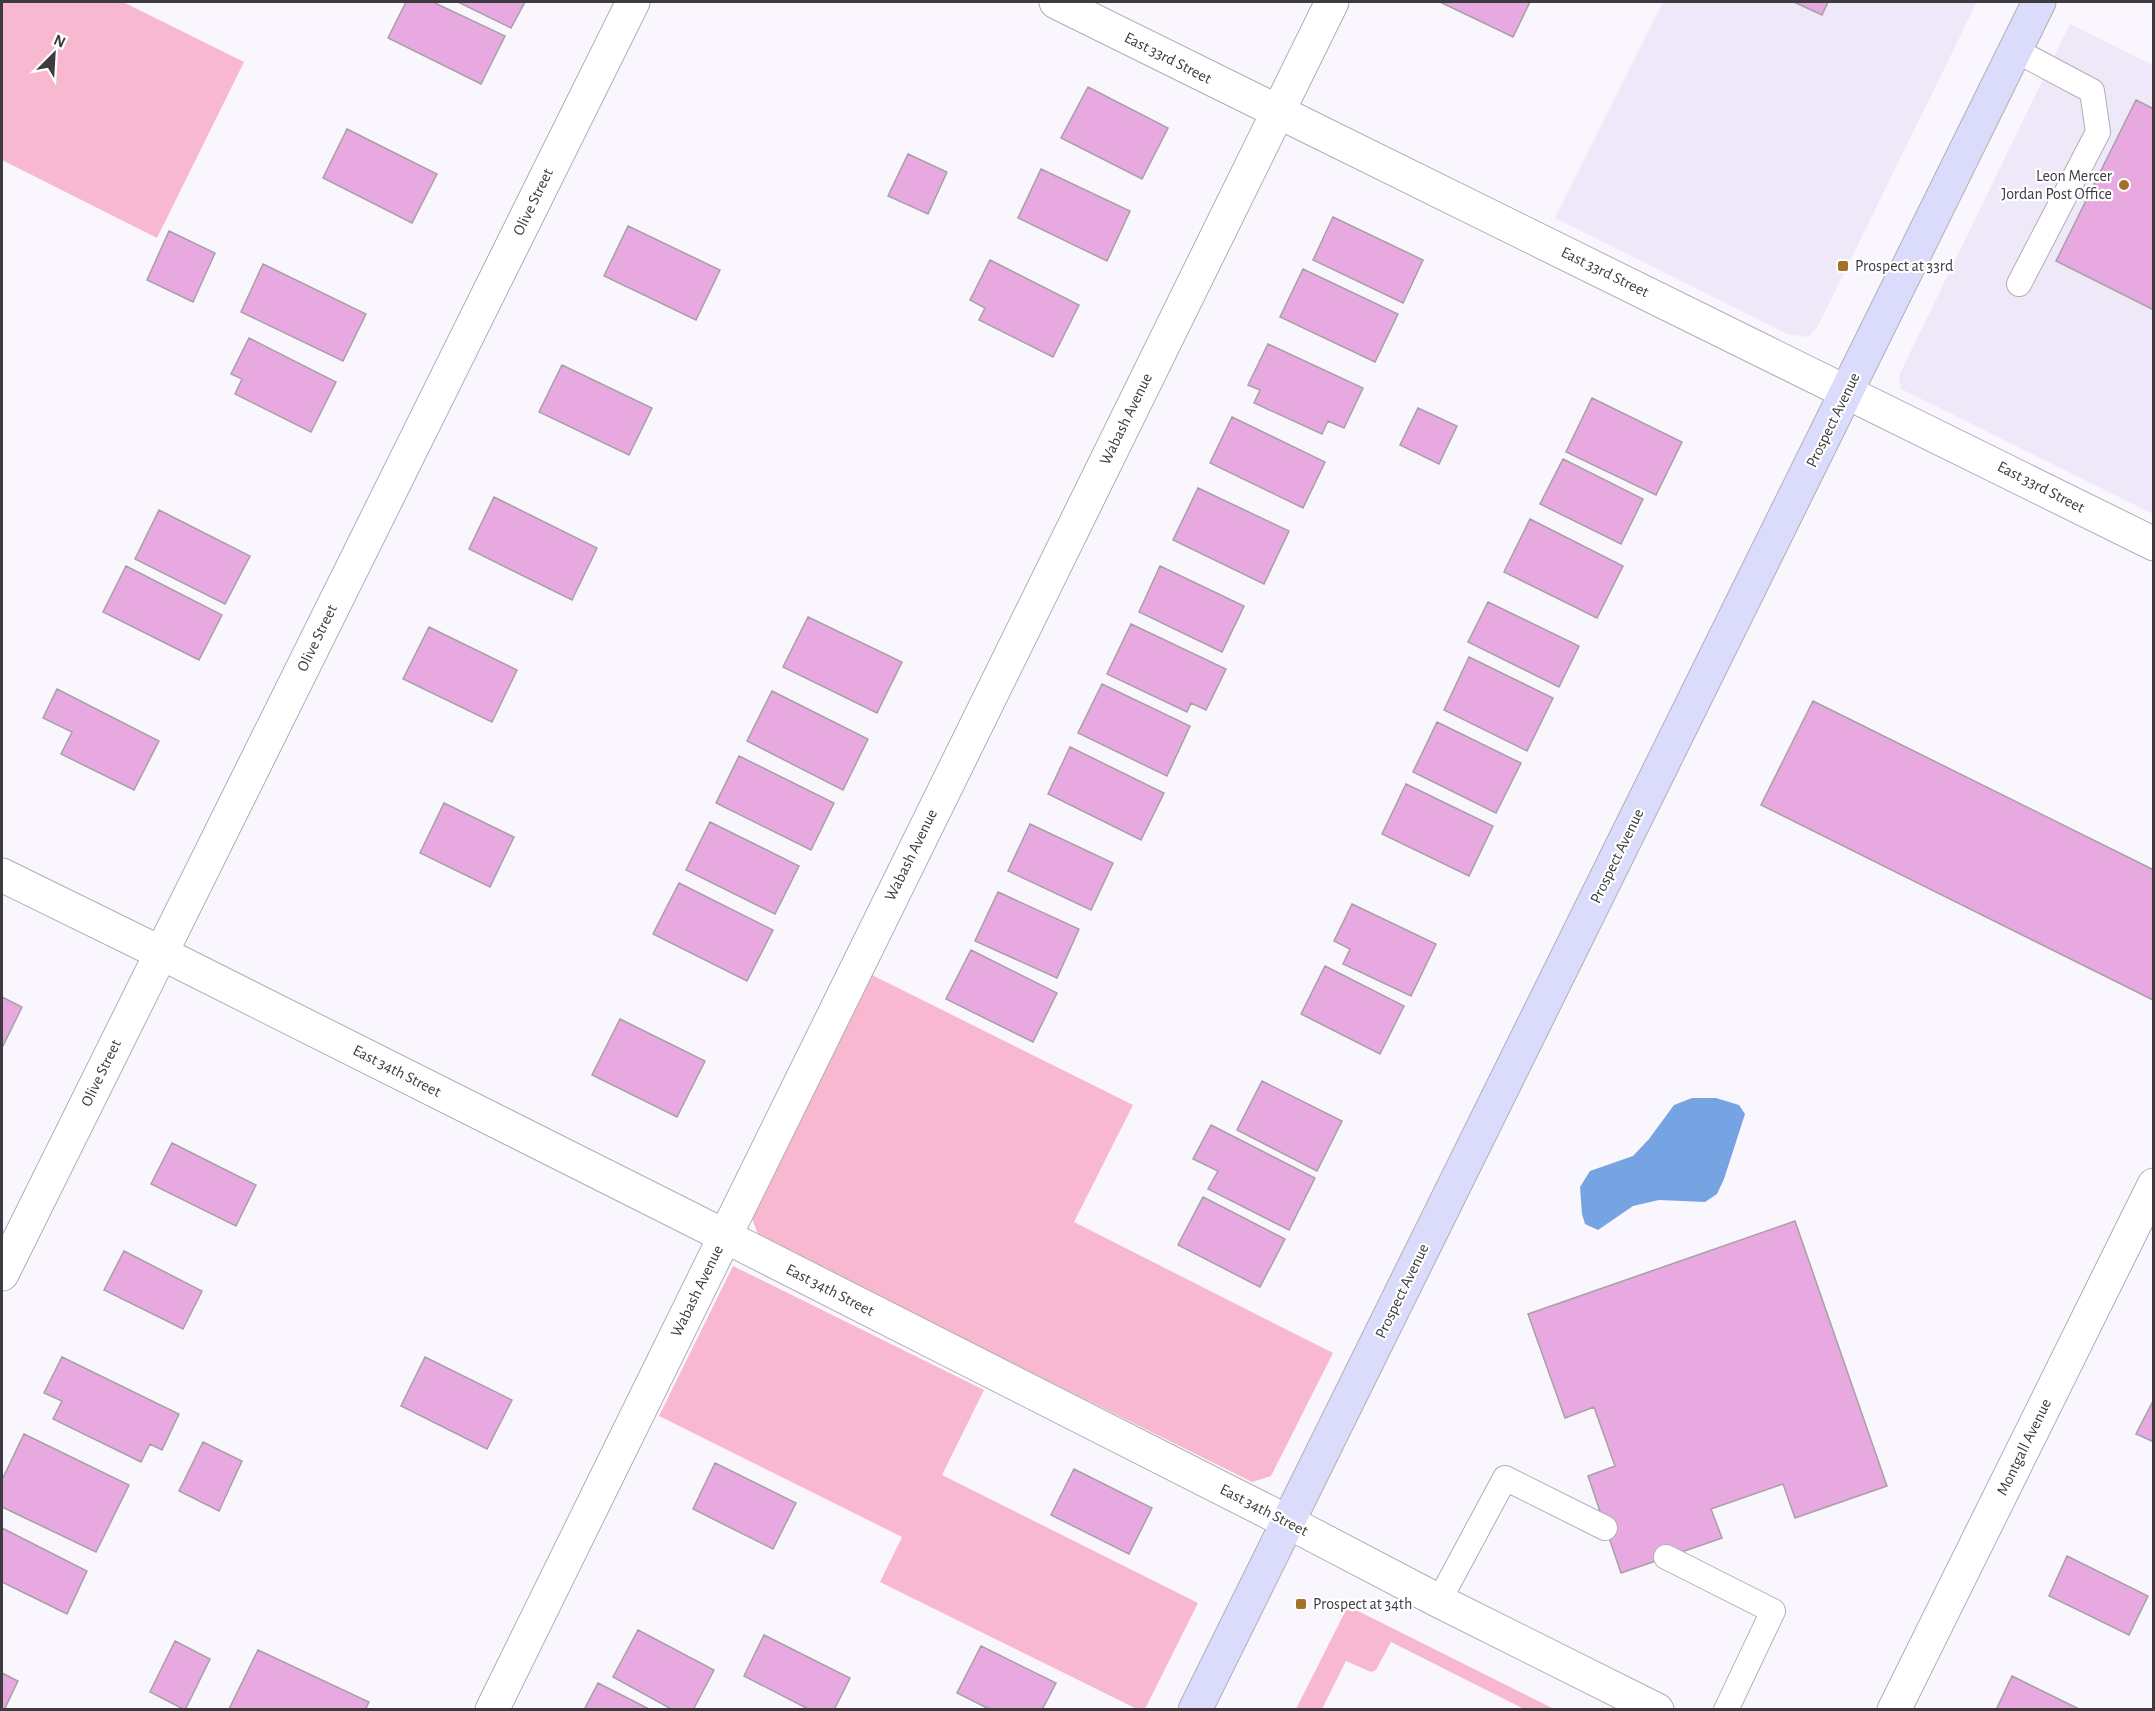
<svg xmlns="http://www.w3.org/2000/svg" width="2155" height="1711" font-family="'Alegreya Sans',sans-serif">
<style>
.built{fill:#efe8f8}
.green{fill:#f8b9d0}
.water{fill:#76a4e2}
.building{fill:#e8a9e1;stroke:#a7a0a6;stroke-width:1.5}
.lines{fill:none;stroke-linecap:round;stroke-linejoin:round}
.service-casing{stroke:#b2aeb7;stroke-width:26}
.minor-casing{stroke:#b2aeb7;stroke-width:35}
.secondary-casing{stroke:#b2aeb7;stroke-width:35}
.service{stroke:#fff;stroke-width:24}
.minor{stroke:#fff;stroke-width:33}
.secondary{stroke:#dbdbfc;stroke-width:33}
.poi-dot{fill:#a6702a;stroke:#fff;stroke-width:2}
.labels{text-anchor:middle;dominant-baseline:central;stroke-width:4.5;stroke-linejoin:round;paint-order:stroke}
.street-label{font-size:16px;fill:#3d3b3f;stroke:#fff}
.poi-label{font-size:16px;fill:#3d3b3f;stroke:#fff;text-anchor:start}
</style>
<rect width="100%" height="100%" fill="#faf6fe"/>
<!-- built -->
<path class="built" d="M1663,2H1977L1818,326L1808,337L1787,334L1555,218Z
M2070,24L2153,65V514L1901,389L1899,376L1907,359Z"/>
<!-- green -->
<path class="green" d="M2,2H123L244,62L157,238L2,160Z
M872,975L1133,1105L1074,1222L1333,1353L1271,1476L1252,1482L759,1237L751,1216Z
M733,1266L984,1390L942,1475L1198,1603L1145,1709H1137L880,1582L902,1537L659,1416Z
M1348,1606L1552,1708L1551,1709H1524L1391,1642L1376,1670L1371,1672L1346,1661L1322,1709H1296Z"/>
<!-- water -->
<path class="water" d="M1692,1098H1716L1739,1105L1745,1114L1724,1179L1717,1194L1705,1202L1659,1200L1633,1206L1598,1230L1585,1224L1582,1214L1580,1187L1590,1171L1633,1156L1649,1139L1674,1105Z"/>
<!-- building -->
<path class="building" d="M406,2H433L505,36L481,84L388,38Z
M458,2H525L511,28Z
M1440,2H1530L1513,37Z
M1794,2H1828L1822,15Z
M1088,87L1168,128L1142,179L1061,138Z
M2136,100L2154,109V310L2056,261Z
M347,129L437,174L412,223L323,178Z
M908,154L947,172L928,214L888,196Z
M1041,169L1130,211L1107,261L1018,218Z
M1333,217L1423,260L1403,303L1313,260Z
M628,226L720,270L696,320L604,276Z
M169,231L215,253L193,302L147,280Z
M990,260L1079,305L1053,357L979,320L985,308L970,300Z
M263,264L366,314L343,361L241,312Z
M1303,269L1398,314L1375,362L1280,317Z
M249,338L336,382L311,432L235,394L242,379L231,374Z
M1268,344L1363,388L1344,428L1328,421L1322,434L1254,403L1260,390L1248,385Z
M562,365L652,408L629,455L539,412Z
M1592,398L1682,442L1656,495L1566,452Z
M1418,408L1457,426L1439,464L1400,445Z
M1232,417L1325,462L1303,508L1210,463Z
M1563,459L1643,499L1621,544L1540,504Z
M1198,488L1289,531L1264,584L1173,540Z
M494,497L597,548L572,600L469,549Z
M159,510L250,556L225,604L135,559Z
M1530,519L1623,566L1597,618L1504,572Z
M126,566L222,615L199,660L103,612Z
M1160,566L1244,606L1222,652L1139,612Z
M1488,602L1579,646L1559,687L1468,642Z
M808,617L902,662L877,713L783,667Z
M1131,624L1226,669L1206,710L1191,703L1187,712L1107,674Z
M429,627L517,670L492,722L403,679Z
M1469,657L1553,698L1527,751L1444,710Z
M1102,684L1190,726L1167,776L1078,733Z
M57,689L159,741L134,790L61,754L72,732L43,718Z
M772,691L868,739L843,790L747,741Z
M1813,701L2154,870L2153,1000L1761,805Z
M1437,722L1521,763L1496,813L1413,772Z
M1070,747L1164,793L1141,840L1048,794Z
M739,756L834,803L811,850L716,803Z
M1406,784L1493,826L1469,876L1382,834Z
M444,803L514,837L490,887L420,853Z
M710,822L799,866L775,914L686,870Z
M1030,824L1113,863L1091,910L1008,871Z
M679,883L773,930L747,981L653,934Z
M998,892L1079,929L1057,978L975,941Z
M1352,904L1436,944L1411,996L1343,964L1350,949L1334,941Z
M971,950L1057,993L1033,1042L946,999Z
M1325,966L1404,1006L1380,1054L1301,1014Z
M2,997L22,1007L2,1048Z
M620,1019L705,1061L677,1117L592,1075Z
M1262,1081L1342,1121L1317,1171L1237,1130Z
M1211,1125L1315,1178L1289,1230L1208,1189L1218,1171L1193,1159Z
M172,1143L256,1185L236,1226L151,1184Z
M1203,1197L1285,1239L1260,1287L1178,1245Z
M1795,1221L1887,1486L1795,1518L1783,1484L1711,1509L1722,1538L1621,1573L1588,1476L1615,1466L1594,1407L1565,1418L1528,1314Z
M124,1251L202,1291L183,1329L104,1290Z
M62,1357L179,1414L162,1450L150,1444L141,1462L53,1419L62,1401L44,1393Z
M425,1357L512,1400L487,1449L401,1406Z
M2154,1399V1442L2136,1434Z
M24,1434L129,1485L96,1552L2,1507V1480Z
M203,1442L242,1461L219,1511L179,1491Z
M715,1463L796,1503L773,1549L693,1509Z
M1074,1469L1152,1508L1129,1554L1051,1515Z
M2,1528L87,1571L67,1614L2,1582Z
M2067,1556L2148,1596L2129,1635L2049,1596Z
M638,1630L714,1670L693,1710H673L613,1677Z
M764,1635L850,1678L834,1710H810L744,1676Z
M175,1641L210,1659L185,1710L150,1692Z
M981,1646L1056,1683L1042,1710H991L957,1693Z
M258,1650L369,1702L365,1710L229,1709Z
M2,1673L18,1681L4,1710H2Z
M2012,1676L2081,1710H1996Z
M598,1683L651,1710H584Z"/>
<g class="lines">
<defs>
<path id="service" d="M2015,50L2092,91L2098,132L2019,284
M1666,1557L1773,1611L1726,1710
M1439,1601L1505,1478L1605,1528"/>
<path id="minor" d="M1056,2C1420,185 1788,362 2154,544
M2,875L161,953L691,1219L1288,1522L1439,1601L1657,1710
M2,1274L633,2
M492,1710L1332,2
M1894,1710L2154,1185"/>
<path id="secondary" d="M1195,1710L2039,2"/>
</defs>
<!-- service casing -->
<use href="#service" class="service-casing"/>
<!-- minor casing -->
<use href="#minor" class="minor-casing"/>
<!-- secondary casing -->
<use href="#secondary" class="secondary-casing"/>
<!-- service -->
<use href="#service" class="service"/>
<!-- minor -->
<use href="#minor" class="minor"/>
<!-- secondary -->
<use href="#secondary" class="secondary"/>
</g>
<!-- markers -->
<g class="poi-dot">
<circle cx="2124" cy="185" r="6"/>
<rect x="1837" y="260" width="12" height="12" rx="3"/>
<rect x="1295" y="1598" width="12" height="12" rx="3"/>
</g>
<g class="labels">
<!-- street labels -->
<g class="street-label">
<text transform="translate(1168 58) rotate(27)">East 33rd Street</text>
<text transform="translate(533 202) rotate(-64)">Olive Street</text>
<text transform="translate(1605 272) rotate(26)">East 33rd Street</text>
<text transform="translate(1126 419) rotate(-64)">Wabash Avenue</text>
<text transform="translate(1833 420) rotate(-64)">Prospect Avenue</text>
<text transform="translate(2041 487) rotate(27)">East 33rd Street</text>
<text transform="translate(317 638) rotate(-64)">Olive Street</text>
<text transform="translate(911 855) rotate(-64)">Wabash Avenue</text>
<text transform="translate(1617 856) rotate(-64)">Prospect Avenue</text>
<text transform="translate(397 1071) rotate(27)">East 34th Street</text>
<text transform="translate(101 1073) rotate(-64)">Olive Street</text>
<text transform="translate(830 1290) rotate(27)">East 34th Street</text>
<text transform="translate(697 1291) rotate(-64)">Wabash Avenue</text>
<text transform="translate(1402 1291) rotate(-64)">Prospect Avenue</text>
<text transform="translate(2024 1447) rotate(-64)">Montgall Avenue</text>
<text transform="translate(1264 1510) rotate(27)">East 34th Street</text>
</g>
<!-- poi labels -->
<g class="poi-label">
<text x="2112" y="176" text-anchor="end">Leon Mercer<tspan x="2112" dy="18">Jordan Post Office</tspan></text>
<text x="1855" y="266">Prospect at 33rd</text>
<text x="1313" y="1604">Prospect at 34th</text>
</g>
</g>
<!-- border -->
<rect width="2155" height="1711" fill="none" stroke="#3d3b3f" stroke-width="6"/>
<!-- north arrow -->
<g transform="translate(54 54) rotate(24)" stroke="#ffffff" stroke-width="4.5" paint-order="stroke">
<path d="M0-4.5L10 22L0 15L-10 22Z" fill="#3d3b3f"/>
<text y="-9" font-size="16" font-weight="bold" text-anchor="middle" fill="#3d3b3f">N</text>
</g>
</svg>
